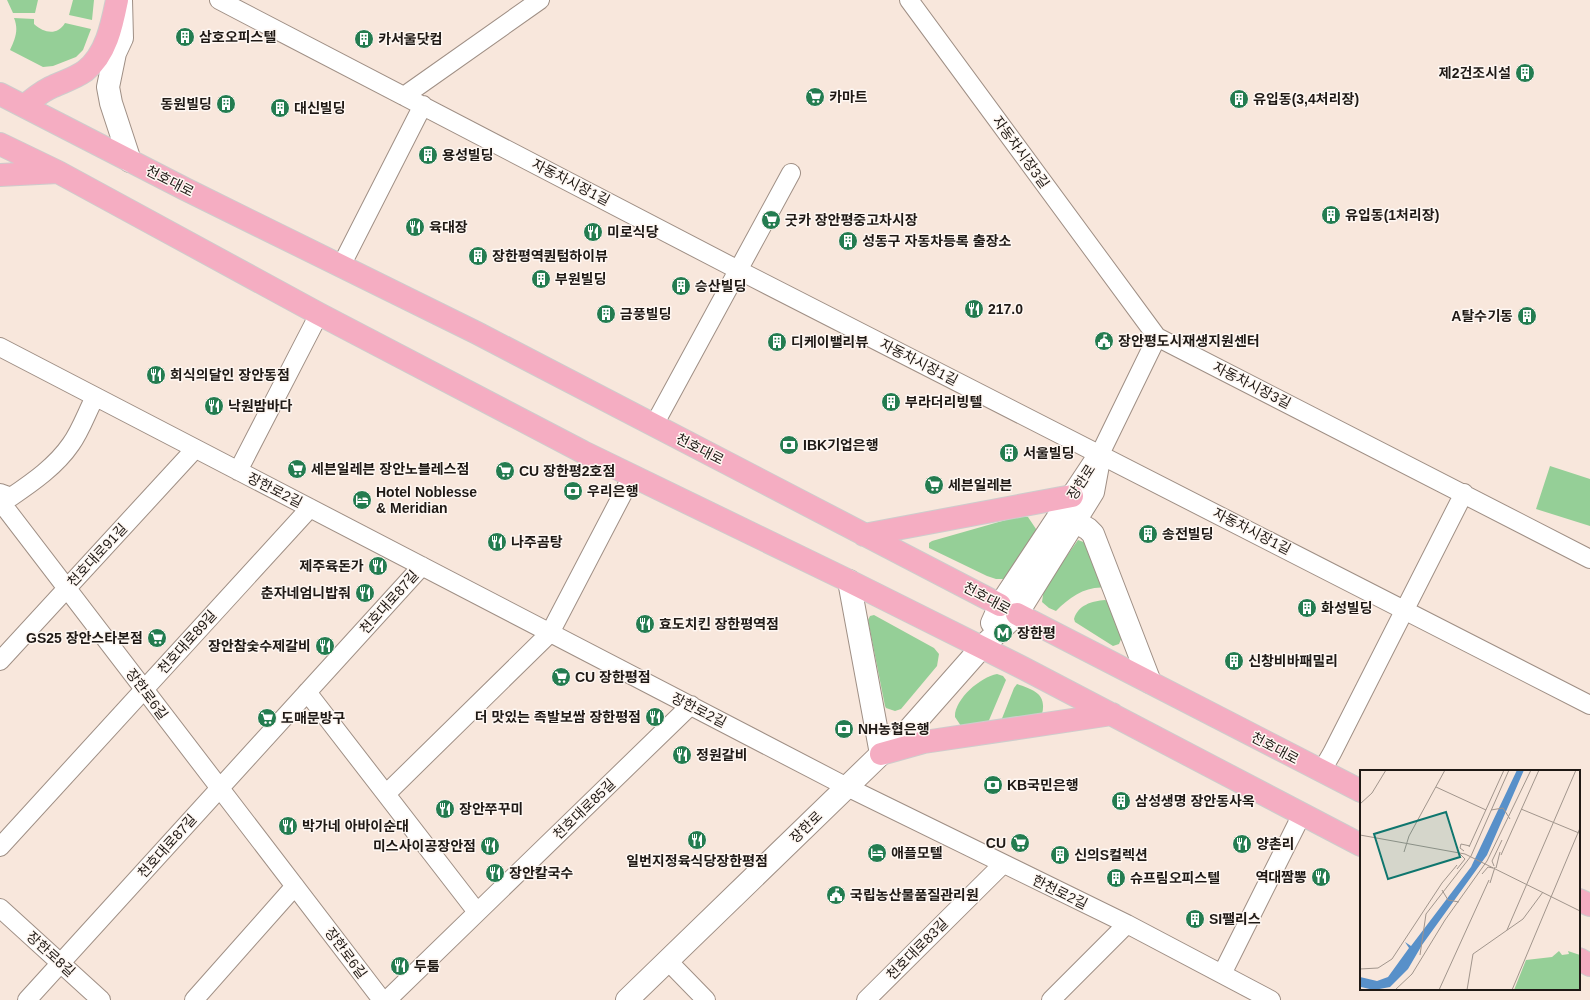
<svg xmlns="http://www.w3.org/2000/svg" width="1590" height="1000" font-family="Arial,'Noto Sans KR',sans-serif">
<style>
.green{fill:#95cf97}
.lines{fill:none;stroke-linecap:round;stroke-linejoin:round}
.street-casing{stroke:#9f8f85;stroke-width:20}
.secondary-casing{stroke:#9f8f85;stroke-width:24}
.primary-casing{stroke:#cecccc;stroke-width:24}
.street{stroke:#fff;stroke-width:18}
.secondary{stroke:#fff;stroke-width:22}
.primary{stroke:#f5adc2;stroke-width:22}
.labels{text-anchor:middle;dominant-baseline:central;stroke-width:3;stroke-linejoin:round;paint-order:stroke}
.poi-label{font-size:14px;font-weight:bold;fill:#1f1915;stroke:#fef7f2;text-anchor:start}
.street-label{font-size:14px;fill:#1f1915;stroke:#fef7f2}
.inset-road{fill:none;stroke:#a1958c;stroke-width:1}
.view{fill:#0f766e;fill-opacity:0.15;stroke:#0f766e;stroke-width:2}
.inset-edge{fill:none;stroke:#1f1915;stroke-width:2}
</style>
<rect width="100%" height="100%" fill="#f8e7dc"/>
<!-- green -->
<path class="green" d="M7,0H38L35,13H13Z
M73,0H94L92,20L69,15Z
M14,18L34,19V24C44,33 57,36 65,23L91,29L83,50L76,57L53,66L43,67L10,50C15,39 19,30 14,18Z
M1550,466L1590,479V526L1536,509Z
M1020,516L1028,517L1038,532L1008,579H996L987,576L929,548V543L932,541Z
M1078,540L1089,544L1107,588C1087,585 1070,597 1056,611L1049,608L1042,602L1044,588Z
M1105,600L1112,603L1122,637L1119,644L1113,646L1075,622L1074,619C1078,605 1092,601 1105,600Z
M874,615L934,648L939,654L937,666L901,709L895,711L886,708L885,706L868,620L870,616Z
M997,674L1003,676L1006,680L987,725L961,726L955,717C954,700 980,677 997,674Z
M1017,684C1034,690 1047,694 1042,714L1001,721L1014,688Z"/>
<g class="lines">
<defs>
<path id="street" d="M219,0L746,274L1590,705
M909,0L1157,337L1590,559
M404,96L540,0
M341,266L423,105
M0,347L847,787L1127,924L1271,1000
M654,425L791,173
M1100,454L1157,337
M238,471L319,314
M0,493L11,497C33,482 56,466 71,444C81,430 87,412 95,397
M0,501L382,1000
M0,661L195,449
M307,692L477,912
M1321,772L1332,753L1464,493
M386,794L550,633L632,476
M0,847L310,508
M0,908L101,1000
M667,960L706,1000
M1222,974L1302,814
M27,1000L422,566
M194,1000L295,886
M387,1000L691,705
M866,1000L1003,864
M1051,1000L1127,924"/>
<path id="secondary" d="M121,0L122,38L115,53L108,87L111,103L130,161
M1063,514L1088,529L1093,534L1150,682
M849,581L881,754
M992,623L1000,605L1096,460
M627,1000L881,754L905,734L981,648L1017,614L1093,492L1100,454"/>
<path id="primary" d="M0,94L185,189L477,333L1000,605
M24,106C33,99 43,90 54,86C65,81 75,78 85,71C106,55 112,25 117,0
M0,144L58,172L319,314L583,452L849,581L1023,668L1361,845
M0,175L58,172
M864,535L1072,496
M1017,614L1361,791
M881,754L924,742L1112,714
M1579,900L1590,905
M1579,959L1590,965"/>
</defs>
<!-- street casing -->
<use href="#street" class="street-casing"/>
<!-- secondary casing -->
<use href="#secondary" class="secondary-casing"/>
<!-- primary casing -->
<use href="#primary" class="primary-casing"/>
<!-- street -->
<use href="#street" class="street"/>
<!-- secondary -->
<use href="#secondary" class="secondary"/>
<!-- primary -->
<use href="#primary" class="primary"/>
</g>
<!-- icons -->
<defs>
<symbol id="building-disc" viewBox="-11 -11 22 22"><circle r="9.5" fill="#247c50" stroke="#fef7f2"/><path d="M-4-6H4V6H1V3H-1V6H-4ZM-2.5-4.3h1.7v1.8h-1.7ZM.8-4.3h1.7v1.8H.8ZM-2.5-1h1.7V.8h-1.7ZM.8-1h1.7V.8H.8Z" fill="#fff"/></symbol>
<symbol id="supermarket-disc" viewBox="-11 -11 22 22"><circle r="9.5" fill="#247c50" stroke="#fef7f2"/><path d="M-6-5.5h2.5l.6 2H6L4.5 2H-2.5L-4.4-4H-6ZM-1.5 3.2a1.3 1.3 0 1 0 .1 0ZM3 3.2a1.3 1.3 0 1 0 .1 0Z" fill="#fff"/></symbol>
<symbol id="restaurant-disc" viewBox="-11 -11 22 22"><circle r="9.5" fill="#247c50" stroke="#fef7f2"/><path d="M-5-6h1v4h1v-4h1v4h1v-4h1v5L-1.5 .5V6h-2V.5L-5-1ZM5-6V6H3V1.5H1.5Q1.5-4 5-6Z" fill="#fff"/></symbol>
<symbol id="civic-disc" viewBox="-11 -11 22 22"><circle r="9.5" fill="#247c50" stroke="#fef7f2"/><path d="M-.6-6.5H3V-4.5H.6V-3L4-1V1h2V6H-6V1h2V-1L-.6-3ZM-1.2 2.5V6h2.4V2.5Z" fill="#fff"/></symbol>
<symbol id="bank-disc" viewBox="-11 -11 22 22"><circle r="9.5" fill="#247c50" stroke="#fef7f2"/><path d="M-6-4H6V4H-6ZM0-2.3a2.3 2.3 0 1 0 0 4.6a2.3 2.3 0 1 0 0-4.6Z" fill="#fff"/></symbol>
<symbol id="hotel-disc" viewBox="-11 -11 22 22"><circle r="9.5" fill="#247c50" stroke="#fef7f2"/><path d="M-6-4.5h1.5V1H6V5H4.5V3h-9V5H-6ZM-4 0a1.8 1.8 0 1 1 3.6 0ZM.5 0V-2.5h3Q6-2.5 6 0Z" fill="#fff"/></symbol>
<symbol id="metro-disc" viewBox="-11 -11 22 22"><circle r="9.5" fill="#247c50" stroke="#fef7f2"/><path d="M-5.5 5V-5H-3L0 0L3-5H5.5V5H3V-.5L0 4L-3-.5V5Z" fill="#fff"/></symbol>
</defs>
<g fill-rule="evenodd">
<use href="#building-disc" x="174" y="26" width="22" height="22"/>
<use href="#building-disc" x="353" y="28" width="22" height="22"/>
<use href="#building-disc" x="1514" y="62" width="22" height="22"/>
<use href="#supermarket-disc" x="804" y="86" width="22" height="22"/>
<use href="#building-disc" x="1228" y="88" width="22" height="22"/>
<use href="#building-disc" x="215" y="93" width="22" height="22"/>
<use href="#building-disc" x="269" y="97" width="22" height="22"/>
<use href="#building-disc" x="417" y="144" width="22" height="22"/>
<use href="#building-disc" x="1320" y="204" width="22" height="22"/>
<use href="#supermarket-disc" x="760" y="209" width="22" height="22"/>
<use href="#restaurant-disc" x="404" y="216" width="22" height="22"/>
<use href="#restaurant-disc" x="582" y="221" width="22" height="22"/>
<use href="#building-disc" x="837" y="230" width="22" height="22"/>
<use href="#building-disc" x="467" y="245" width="22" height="22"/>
<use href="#building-disc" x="530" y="268" width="22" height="22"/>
<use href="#building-disc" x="670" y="275" width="22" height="22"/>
<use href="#restaurant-disc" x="963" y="298" width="22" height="22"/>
<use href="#building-disc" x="595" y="303" width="22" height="22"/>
<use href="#building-disc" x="1516" y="305" width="22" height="22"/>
<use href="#civic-disc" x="1093" y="330" width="22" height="22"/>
<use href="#building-disc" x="766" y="331" width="22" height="22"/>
<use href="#restaurant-disc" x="145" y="364" width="22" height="22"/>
<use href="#building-disc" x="880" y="391" width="22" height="22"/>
<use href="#restaurant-disc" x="203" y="395" width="22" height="22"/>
<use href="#bank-disc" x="778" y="434" width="22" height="22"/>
<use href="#building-disc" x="998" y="442" width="22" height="22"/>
<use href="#supermarket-disc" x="286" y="458" width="22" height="22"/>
<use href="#supermarket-disc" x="494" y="460" width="22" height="22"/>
<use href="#supermarket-disc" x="923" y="474" width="22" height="22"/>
<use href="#bank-disc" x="562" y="480" width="22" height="22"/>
<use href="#hotel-disc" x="351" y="489" width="22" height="22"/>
<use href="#building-disc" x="1137" y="523" width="22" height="22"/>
<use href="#restaurant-disc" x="486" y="531" width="22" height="22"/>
<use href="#restaurant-disc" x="367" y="555" width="22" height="22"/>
<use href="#restaurant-disc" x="354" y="582" width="22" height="22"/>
<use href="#building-disc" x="1296" y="597" width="22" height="22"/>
<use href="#restaurant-disc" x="634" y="613" width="22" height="22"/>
<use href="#metro-disc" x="992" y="622" width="22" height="22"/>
<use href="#supermarket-disc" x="146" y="627" width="22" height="22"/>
<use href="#restaurant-disc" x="314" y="635" width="22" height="22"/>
<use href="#building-disc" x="1223" y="650" width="22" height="22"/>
<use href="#supermarket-disc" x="550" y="666" width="22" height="22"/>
<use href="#restaurant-disc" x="644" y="706" width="22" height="22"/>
<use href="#supermarket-disc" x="256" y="707" width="22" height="22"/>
<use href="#bank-disc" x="833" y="718" width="22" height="22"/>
<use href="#restaurant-disc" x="671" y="744" width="22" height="22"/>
<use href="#bank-disc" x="982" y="774" width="22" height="22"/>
<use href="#building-disc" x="1110" y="790" width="22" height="22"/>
<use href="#restaurant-disc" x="434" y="798" width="22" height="22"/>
<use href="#restaurant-disc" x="277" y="815" width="22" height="22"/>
<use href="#restaurant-disc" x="686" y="829" width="22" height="22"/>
<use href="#supermarket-disc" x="1009" y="832" width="22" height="22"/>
<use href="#restaurant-disc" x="1231" y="833" width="22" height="22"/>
<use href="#restaurant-disc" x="479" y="835" width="22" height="22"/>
<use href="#hotel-disc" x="866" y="842" width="22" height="22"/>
<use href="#building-disc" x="1049" y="844" width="22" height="22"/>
<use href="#restaurant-disc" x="484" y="862" width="22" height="22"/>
<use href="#restaurant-disc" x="1310" y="866" width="22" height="22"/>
<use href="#building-disc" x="1105" y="867" width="22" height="22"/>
<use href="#civic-disc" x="825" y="884" width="22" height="22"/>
<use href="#building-disc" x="1184" y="908" width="22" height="22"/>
<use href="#restaurant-disc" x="389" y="955" width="22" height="22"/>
</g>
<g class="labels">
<!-- poi labels -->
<g class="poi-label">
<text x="199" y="37">삼호오피스텔</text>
<text x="378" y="39">카서울닷컴</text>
<text x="1511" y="73" text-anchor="end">제2건조시설</text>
<text x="829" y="97">카마트</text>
<text x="1253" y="99">유입동(3,4처리장)</text>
<text x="212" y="104" text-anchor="end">동원빌딩</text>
<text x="294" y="108">대신빌딩</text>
<text x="442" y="155">용성빌딩</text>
<text x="1345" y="215">유입동(1처리장)</text>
<text x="785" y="220">굿카 장안평중고차시장</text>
<text x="429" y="227">육대장</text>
<text x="607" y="232">미로식당</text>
<text x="862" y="241">성동구 자동차등록 출장소</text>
<text x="492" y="256">장한평역퀀텀하이뷰</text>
<text x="555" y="279">부원빌딩</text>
<text x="695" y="286">승산빌딩</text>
<text x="988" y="309">217.0</text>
<text x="620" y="314">금풍빌딩</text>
<text x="1513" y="316" text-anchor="end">A탈수기동</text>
<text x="1118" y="341">장안평도시재생지원센터</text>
<text x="791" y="342">디케이밸리뷰</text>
<text x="170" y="375">회식의달인 장안동점</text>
<text x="905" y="402">부라더리빙텔</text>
<text x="228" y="406">낙원밤바다</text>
<text x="803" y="445">IBK기업은행</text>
<text x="1023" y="453">서울빌딩</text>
<text x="311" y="469">세븐일레븐 장안노블레스점</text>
<text x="519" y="471">CU 장한평2호점</text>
<text x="948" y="485">세븐일레븐</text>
<text x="587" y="491">우리은행</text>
<text x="376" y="492">Hotel Noblesse<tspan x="376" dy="16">&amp; Meridian</tspan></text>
<text x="1162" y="534">송전빌딩</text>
<text x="511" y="542">나주곰탕</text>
<text x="364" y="566" text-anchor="end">제주육돈가</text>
<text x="351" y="593" text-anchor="end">춘자네엄니밥줘</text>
<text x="1321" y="608">화성빌딩</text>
<text x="659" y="624">효도치킨 장한평역점</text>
<text x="1017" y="633">장한평</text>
<text x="143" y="638" text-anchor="end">GS25 장안스타본점</text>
<text x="311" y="646" text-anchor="end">장안참숯수제갈비</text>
<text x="1248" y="661">신창비바패밀리</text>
<text x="575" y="677">CU 장한평점</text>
<text x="641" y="717" text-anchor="end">더 맛있는 족발보쌈 장한평점</text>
<text x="281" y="718">도매문방구</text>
<text x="858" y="729">NH농협은행</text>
<text x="696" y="755">정원갈비</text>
<text x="1007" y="785">KB국민은행</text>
<text x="1135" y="801">삼성생명 장안동사옥</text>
<text x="459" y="809">장안쭈꾸미</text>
<text x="302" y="826">박가네 아바이순대</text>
<text x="1006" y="843" text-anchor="end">CU</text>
<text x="1256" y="844">양촌리</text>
<text x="476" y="846" text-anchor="end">미스사이공장안점</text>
<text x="891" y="853">애플모텔</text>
<text x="1074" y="855">신의S컬렉션</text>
<text x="697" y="861" text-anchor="middle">일번지정육식당장한평점</text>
<text x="509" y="873">장안칼국수</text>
<text x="1307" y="877" text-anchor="end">역대짬뽕</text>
<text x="1130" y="878">슈프림오피스텔</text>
<text x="850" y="895">국립농산물품질관리원</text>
<text x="1209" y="919">SI팰리스</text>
<text x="414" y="966">두툼</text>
</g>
<!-- street labels -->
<g class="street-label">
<text transform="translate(1021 152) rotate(54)">자동차시장3길</text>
<text transform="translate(170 181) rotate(27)">천호대로</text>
<text transform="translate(571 182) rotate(27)">자동차시장1길</text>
<text transform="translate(919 362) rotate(27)">자동차시장1길</text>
<text transform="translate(1252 385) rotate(27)">자동차시장3길</text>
<text transform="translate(700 449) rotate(27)">천호대로</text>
<text transform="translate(1081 482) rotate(-57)">장한로</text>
<text transform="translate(275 490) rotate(27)">장한로2길</text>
<text transform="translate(1252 531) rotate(27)">자동차시장1길</text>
<text transform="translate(97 555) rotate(-47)">천호대로91길</text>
<text transform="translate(987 598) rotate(28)">천호대로</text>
<text transform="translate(389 602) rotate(-48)">천호대로87길</text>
<text transform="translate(187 642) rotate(-48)">천호대로89길</text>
<text transform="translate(147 694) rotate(53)">장한로6길</text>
<text transform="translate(699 710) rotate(27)">장한로2길</text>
<text transform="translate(1275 748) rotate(28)">천호대로</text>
<text transform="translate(584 809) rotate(-44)">천호대로85길</text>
<text transform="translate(806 827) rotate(-44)">장한로</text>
<text transform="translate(167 846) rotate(-48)">천호대로87길</text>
<text transform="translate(1060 892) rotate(26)">한천로2길</text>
<text transform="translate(917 949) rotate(-45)">천호대로83길</text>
<text transform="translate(346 953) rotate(53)">장한로6길</text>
<text transform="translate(51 954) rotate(42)">장한로8길</text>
</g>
</g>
<!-- overview -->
<g transform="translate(1360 770)">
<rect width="220" height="220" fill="#f8e7dc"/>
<path d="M199,181L202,185L209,184L208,181L220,185V220H154L166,190L192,187Z" fill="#95cf97"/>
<path d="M157,0H164L127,85L62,175L48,199L30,217L14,220L1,217L0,207L17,211L28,207L49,178L45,172L51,176L111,97Z" fill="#5890c9"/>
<path class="inset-road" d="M76,17L126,40M0,34L12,23L26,0M161,39L219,63M131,40L143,38L150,49M0,65L105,84L220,141M109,77L144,0M104,81L100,78L101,74L110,76M44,82L49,66L85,0M141,85L179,0M134,96L132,91L142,70M136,98L140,82M97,99L105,89L99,83M122,104L128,97L133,98M130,113L135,97M82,120L88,130L99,132M147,160L216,0M60,185L66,144L111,86L149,0M0,199L18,198L32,189L82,113L97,95M35,220L52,204L85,150L127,91L171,0M79,220L129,110M107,220L113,184L163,149L183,122M152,220L220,58"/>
<path class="view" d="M86,42L100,87L28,109L14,64Z"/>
<rect width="220" height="220" class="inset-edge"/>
</g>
</svg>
